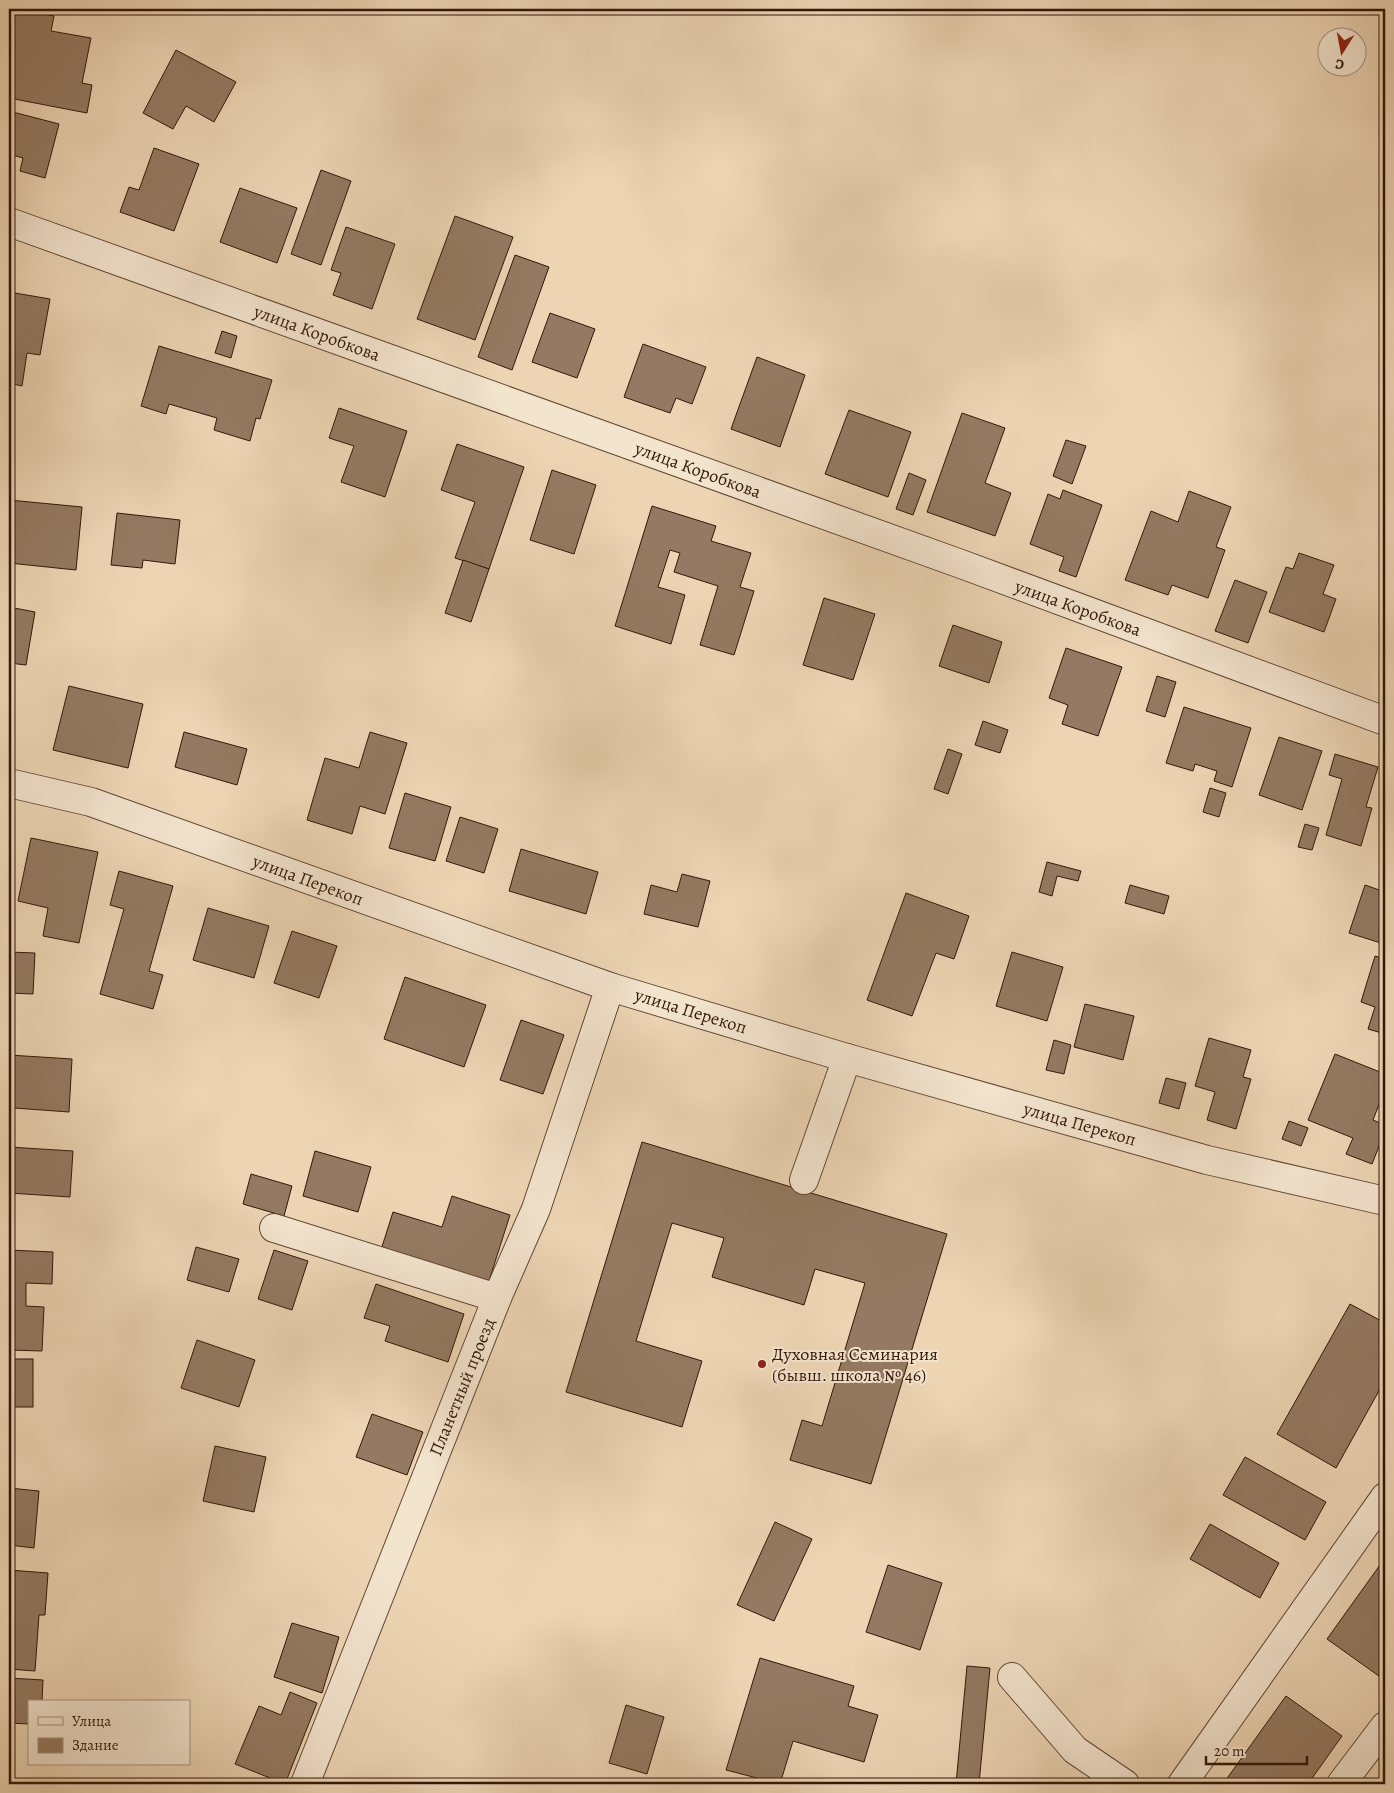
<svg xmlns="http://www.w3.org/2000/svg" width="1394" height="1793" viewBox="0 0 1394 1793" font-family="Alegreya,serif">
  <rect width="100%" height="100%" fill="#edd5b4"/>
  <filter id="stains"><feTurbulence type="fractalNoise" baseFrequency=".004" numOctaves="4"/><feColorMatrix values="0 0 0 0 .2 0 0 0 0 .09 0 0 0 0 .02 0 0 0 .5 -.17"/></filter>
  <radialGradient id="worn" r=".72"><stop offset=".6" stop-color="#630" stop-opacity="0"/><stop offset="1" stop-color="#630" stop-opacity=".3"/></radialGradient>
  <g fill="#947a62" stroke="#331709">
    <path d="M14,9L54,16L51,31L91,38L82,83L92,85L87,113L9,98V79L15,46L9,45V37Z"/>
    <path d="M176,50L236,82L214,122L186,106L173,129L143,113Z"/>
    <path d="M9,111L59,124L45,178L20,171L23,158L9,154Z"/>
    <path d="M154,148L199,164L174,231L120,212L129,187L139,190Z"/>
    <path d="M321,170L351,181L321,265L291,254Z"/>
    <path d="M240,188L297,208L277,263L220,242Z"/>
    <path d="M455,216L513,237L475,340L417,319Z"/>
    <path d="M346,227L395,244L372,309L333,295L341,273L331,270Z"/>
    <path d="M515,255L549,267L512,370L478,357Z"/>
    <path d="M9,292L50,299L40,355L27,353L22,386L9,383Z"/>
    <path d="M550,313L595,329L577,378L532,362Z"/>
    <path d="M222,331L237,336L231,358L215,353Z"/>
    <path d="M643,344L706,367L692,404L676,398L670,413L624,397Z"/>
    <path d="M159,346L272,380L260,419L256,418L250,441L214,430L217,418L169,404L166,414L141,406Z"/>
    <path d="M757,357L805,375L780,447L731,429Z"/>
    <path d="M339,408L407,431L385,497L341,482L354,446L329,438Z"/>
    <path d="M849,410L911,432L888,497L825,474Z"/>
    <path d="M962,413L1005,428L985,483L1011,493L995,536L927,512Z"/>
    <path d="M1066,440L1086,446L1072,484L1053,476Z"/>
    <path d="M457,444L524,467L489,569L455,558L475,502L441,490Z"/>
    <path d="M552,470L596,485L574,554L530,540Z"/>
    <path d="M909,473L926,480L913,515L896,509Z"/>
    <path d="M1063,490L1102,505L1076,577L1059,571L1064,557L1030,544L1048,494L1060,499Z"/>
    <path d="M1189,491L1231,507L1216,547L1225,550L1208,598L1172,585L1168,595L1125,580L1151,511L1178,522Z"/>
    <path d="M9,500L82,507L76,570L9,563Z"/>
    <path d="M652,506L716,526L711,541L751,553L740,587L754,591L734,655L700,645L718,586L674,572L680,553L670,550L658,587L685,595L671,644L615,626Z"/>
    <path d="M117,513L180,520L175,564L143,560L142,568L111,565Z"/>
    <path d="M1299,553L1334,565L1323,594L1336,599L1324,632L1269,612L1286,567L1293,569Z"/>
    <path d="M463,560L489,569L471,622L445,613Z"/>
    <path d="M1235,580L1267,592L1248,643L1215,631Z"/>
    <path d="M824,598L875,614L853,680L803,665Z"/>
    <path d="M9,607L35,612L26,665L9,663Z"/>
    <path d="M953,625L1002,642L989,683L939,666Z"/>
    <path d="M1066,648L1122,667L1098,736L1062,724L1068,705L1049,698Z"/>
    <path d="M1385,667V686L1379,684Z"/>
    <path d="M1157,676L1176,682L1165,717L1146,711Z"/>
    <path d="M69,686L143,704L128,768L53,750Z"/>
    <path d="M1184,707L1251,728L1232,787L1214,781L1217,771L1195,764L1193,771L1166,763Z"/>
    <path d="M983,721L1008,730L1000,753L975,745Z"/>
    <path d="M184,732L247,749L237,785L175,767Z"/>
    <path d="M370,732L407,743L385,814L360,806L352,834L307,820L325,758L359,768Z"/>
    <path d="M1279,737L1322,751L1302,810L1259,795Z"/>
    <path d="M948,749L962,754L948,794L934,789Z"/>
    <path d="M1335,754L1378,767L1366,807L1372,808L1361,846L1326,835L1342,779L1329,775Z"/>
    <path d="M1210,788L1226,793L1219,817L1203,812Z"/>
    <path d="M405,793L451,807L435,861L389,848Z"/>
    <path d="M460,817L498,829L484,873L446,861Z"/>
    <path d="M1305,824L1319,828L1312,850L1298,847Z"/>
    <path d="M31,838L98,852L79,943L43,936L48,908L18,901Z"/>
    <path d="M521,849L598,872L586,914L509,891Z"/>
    <path d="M1047,862L1081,871L1078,881L1057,876L1052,896L1039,892Z"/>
    <path d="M119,871L173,886L149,971L163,975L153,1009L100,994L124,909L110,905Z"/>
    <path d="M682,874L710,881L698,927L644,914L651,885L677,892Z"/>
    <path d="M1130,885L1169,896L1164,914L1125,903Z"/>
    <path d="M1365,885L1385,892L1384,944L1349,933Z"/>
    <path d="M906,893L969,916L954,959L936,953L912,1016L867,1000Z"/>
    <path d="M208,908L269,926L254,978L193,960Z"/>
    <path d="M292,931L337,946L319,998L274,983Z"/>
    <path d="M9,952L35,953L33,994L9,993Z"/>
    <path d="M1012,952L1063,967L1047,1021L996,1006Z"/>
    <path d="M1375,956L1385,959V1034L1368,1029L1375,1007L1361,1002Z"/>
    <path d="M405,977L486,1005L464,1067L384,1039Z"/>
    <path d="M1085,1004L1134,1016L1123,1060L1074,1047Z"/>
    <path d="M521,1020L564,1035L543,1094L500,1080Z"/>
    <path d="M1209,1038L1251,1050L1243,1077L1251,1079L1236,1129L1207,1120L1215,1092L1195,1086Z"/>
    <path d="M1054,1040L1071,1045L1064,1074L1046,1070Z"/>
    <path d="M1335,1054L1385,1074V1089L1373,1120L1385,1125V1131L1372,1164L1346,1154L1353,1138L1308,1120Z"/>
    <path d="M9,1055L72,1059L69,1112L14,1108L13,1122H9Z"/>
    <path d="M1166,1078L1186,1083L1179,1109L1159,1103Z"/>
    <path d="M1289,1121L1308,1128L1301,1146L1282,1139Z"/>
    <path d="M642,1142L947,1234L871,1484L790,1460L802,1420L822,1426L865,1283L815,1269L804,1305L712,1277L724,1238L672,1223L636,1341L702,1361L682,1427L566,1392Z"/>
    <path d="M9,1147L73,1151L70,1197L9,1193Z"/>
    <path d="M315,1151L371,1167L358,1212L303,1196Z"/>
    <path d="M251,1174L292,1186L284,1216L243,1204Z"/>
    <path d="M452,1196L510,1215L487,1287L380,1253L393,1212L442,1227Z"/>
    <path d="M196,1247L239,1259L229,1292L187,1280Z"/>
    <path d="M9,1250L53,1252L52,1284L26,1283V1306L44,1307L42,1351L9,1350Z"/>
    <path d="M274,1250L308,1261L292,1310L258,1299Z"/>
    <path d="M376,1284L464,1314L448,1362L385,1341L390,1326L364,1318Z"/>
    <path d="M1350,1304L1385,1323V1380L1336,1468L1277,1434Z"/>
    <path d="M197,1340L255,1360L239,1407L181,1388Z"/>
    <rect x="9" y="1359" width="24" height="48"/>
    <path d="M372,1414L423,1432L407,1475L356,1457Z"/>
    <path d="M215,1446L266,1457L254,1512L203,1501Z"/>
    <path d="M1245,1457L1326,1502L1305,1540L1223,1495Z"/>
    <path d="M9,1488L39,1491L34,1548L9,1545Z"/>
    <path d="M775,1522L812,1539L774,1621L737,1605Z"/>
    <path d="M1210,1524L1279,1563L1260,1598L1190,1559Z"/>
    <path d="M1385,1558V1676L1383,1679L1327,1639Z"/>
    <path d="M888,1565L942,1583L920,1650L866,1632Z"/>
    <path d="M9,1570L48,1573L45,1615H39L35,1671L9,1669Z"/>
    <path d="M292,1623L339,1637L322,1693L274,1677Z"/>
    <path d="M760,1658L854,1686L848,1706L878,1715L864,1762L793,1741L780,1784L726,1770Z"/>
    <path d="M967,1666L990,1668L979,1784H956Z"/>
    <path d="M9,1678L43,1680L42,1702H29V1724L9,1723Z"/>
    <path d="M290,1692L317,1703L285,1784L235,1764L259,1706L281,1715Z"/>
    <path d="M1286,1696L1342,1736L1308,1784H1223Z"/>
    <path d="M626,1705L664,1717L647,1774L609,1763Z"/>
  </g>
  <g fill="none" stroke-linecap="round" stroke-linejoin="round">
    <g stroke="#624634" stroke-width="30">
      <g id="minor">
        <path d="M9,222L961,564L1385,721"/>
        <path d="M9,783L91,802L610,987L847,1058L1207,1160L1385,1201"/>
        <path d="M804,1180L847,1058"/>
        <path d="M274,1228L497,1298"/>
        <path d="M1012,1677L1075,1750L1125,1784"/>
        <path d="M305,1784L497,1298L536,1209L610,987"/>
        <path d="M1182,1784L1385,1497"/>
        <path d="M1341,1784L1385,1726"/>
      </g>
    </g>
    <use href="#minor" stroke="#f3e4ce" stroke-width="28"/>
  </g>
  <circle fill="#8f2418" stroke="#f3e4ce" stroke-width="2" cx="762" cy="1364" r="5"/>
  <g text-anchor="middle" stroke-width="4" stroke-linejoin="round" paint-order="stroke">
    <g font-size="18" fill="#331709" stroke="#f3e4ce">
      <text transform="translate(317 333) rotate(20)" y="6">улица Коробкова</text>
      <text transform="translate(698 470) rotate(20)" y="6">улица Коробкова</text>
      <text transform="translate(1078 608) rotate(20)" y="6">улица Коробкова</text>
      <text transform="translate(308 880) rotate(20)" y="6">улица Перекоп</text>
      <text transform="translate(691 1011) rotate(17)" y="6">улица Перекоп</text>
      <text transform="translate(1080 1124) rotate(16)" y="6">улица Перекоп</text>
      <text transform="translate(462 1387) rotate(-68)" y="6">Планетный проезд</text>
    </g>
    <g font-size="18" fill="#331709" stroke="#f3e4ce" text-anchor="start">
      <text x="772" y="1360">Духовная Семинария<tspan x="772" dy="21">(бывш. школа № 46)</tspan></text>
    </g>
  </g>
  <rect width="1394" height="1793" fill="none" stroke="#edd5b4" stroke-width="30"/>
  <rect x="10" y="10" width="1374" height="1773" fill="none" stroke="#331709" stroke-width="2.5"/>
  <rect x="15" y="15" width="1364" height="1763" fill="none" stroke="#331709"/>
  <rect x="28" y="1700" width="162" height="65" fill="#f3e4ce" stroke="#a6927f"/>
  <rect x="38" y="1717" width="25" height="8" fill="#f3e4ce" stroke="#a6927f"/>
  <text x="72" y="1726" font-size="15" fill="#331709">Улица</text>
  <rect x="38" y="1738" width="25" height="15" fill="#947a62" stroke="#a6927f"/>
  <text x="72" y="1750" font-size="15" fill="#331709">Здание</text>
  <g transform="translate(1342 52) rotate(191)"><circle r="24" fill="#f3e4ce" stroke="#a6927f"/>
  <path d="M0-4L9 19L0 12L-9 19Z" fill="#8f2418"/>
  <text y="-8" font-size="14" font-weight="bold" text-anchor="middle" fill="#331709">С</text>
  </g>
  <path d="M1206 1756v8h101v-8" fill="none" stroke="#331709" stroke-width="2.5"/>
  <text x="1214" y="1756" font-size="15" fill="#331709" stroke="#f3e4ce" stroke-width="4" paint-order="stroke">20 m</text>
  <rect width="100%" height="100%" filter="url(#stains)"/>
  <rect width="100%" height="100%" fill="url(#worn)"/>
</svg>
